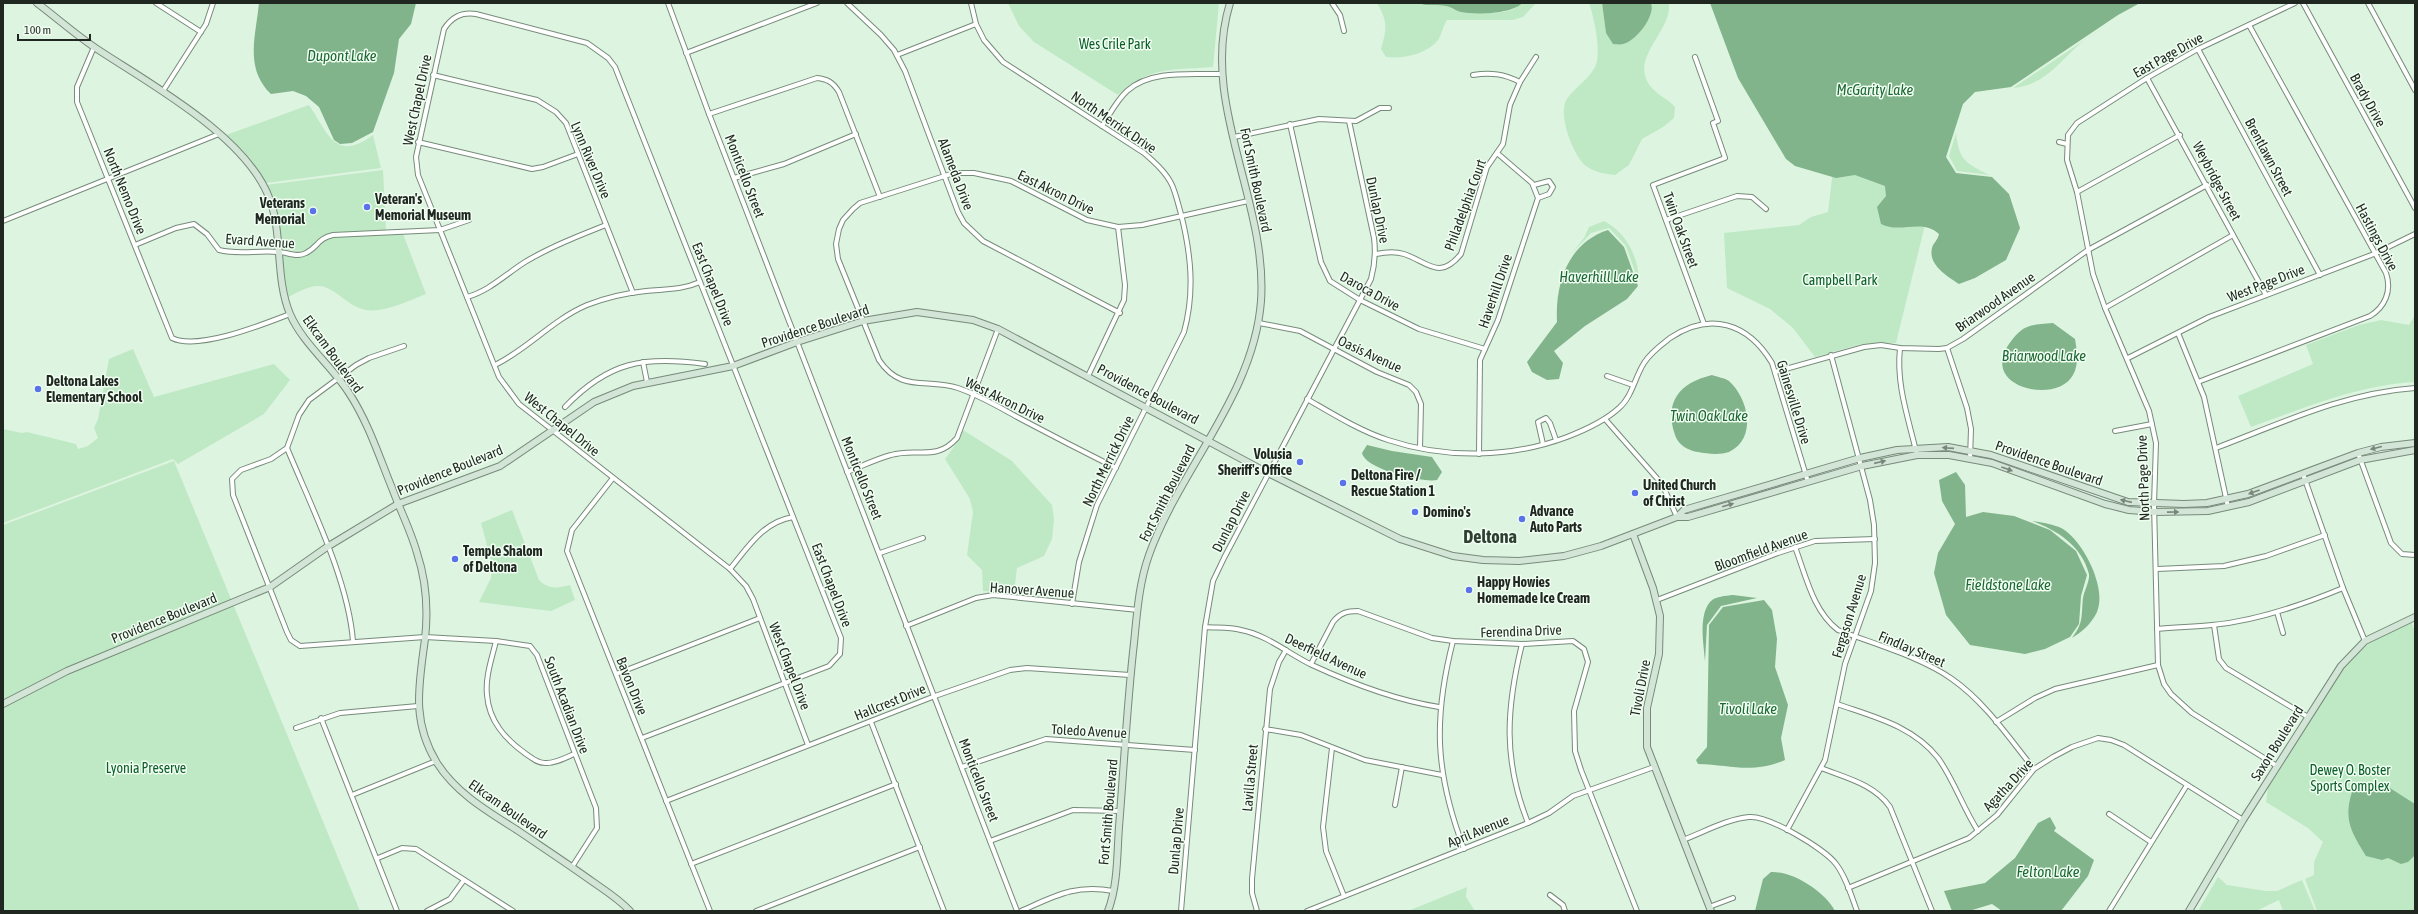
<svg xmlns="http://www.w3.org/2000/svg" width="2418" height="914" viewBox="0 0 2418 914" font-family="'Asap Condensed',sans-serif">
  <rect width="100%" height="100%" fill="#ddf4e0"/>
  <g fill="#bfe9c5">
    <path d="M1008,3H1219L1213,67C1175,70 1148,66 1118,95L1034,42L1019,26Z"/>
    <path d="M1377,3H1419L1428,6H1447L1485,13L1503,12L1512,10L1522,3H1536L1523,17L1513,20H1447C1443,26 1442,34 1438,40C1426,55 1402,59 1386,57L1381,49C1387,28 1388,22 1377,3Z"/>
    <path d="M1589,3H1602L1606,33L1652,7L1651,3H1669C1672,33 1627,58 1652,88C1659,96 1668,99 1675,107L1674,118L1663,127L1642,139L1629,165L1615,175C1605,174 1594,172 1586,166C1573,156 1557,113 1567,99C1576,86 1594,76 1597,61C1600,46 1594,17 1589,3Z"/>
    <path d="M2101,29C2094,35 2086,38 2080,44C2058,63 2045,85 2013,88Z"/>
    <path d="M309,105C328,133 335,163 373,135L381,168L266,183L257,168L226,135Z"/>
    <path d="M1956,133C1959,161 1966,163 1989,175L1957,171L1949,156Z"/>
    <path d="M1835,153L1934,188L1896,343L1861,344L1815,357L1793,328L1770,309L1727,288L1724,233L1799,225L1811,217L1828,212Z"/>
    <path d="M383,170L386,230L328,233L307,251L284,250L266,185Z"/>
    <path d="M1604,221C1627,233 1639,258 1639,283L1626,246L1609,228L1591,233L1572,253L1584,238L1589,227Z"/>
    <path d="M403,234L426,294C411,300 383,313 366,310C346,306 334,285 317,286C308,286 297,293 288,297L282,255C315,264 309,243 334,237Z"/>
    <path d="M2415,315V382C2357,385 2305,408 2251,427L2238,396L2313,364L2306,345L2359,325L2381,320L2409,325Z"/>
    <path d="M133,349L154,397L274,364L290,380L264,414L178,464L173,459L3,523V429L22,433L27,432L76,444L78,449L88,446L98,438L94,428L98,419L109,359Z"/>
    <path d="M963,430L1012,461L1052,505L1054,520L1052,539L1044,556L1017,568L1014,593L983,591L982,570L967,555L973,512L970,499L945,459L959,440Z"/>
    <path d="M174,461L360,911H3V525Z"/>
    <path d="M512,510L539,580C549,590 557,588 570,585L575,600L551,611L479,602L491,578L492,564L481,523Z"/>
    <path d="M2411,621L2415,631V911H2317L2305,879L2314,875V862L2323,842L2308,828L2266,802L2268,787L2349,660L2377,637Z"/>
    <path d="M2218,877L2227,885L2266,891H2277L2302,880L2315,911H2283L2279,900L2256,911H2198Z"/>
    <path d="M1467,887L1466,897L1475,911H1408Z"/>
  </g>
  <g fill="#81b48a">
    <path d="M259,3H416L411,24L399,39L394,73L373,132L352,143L340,144L334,140L319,107L306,96L293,91L271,94C244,68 256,35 259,3Z"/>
    <path d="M1419,3H1522C1513,14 1474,15 1461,12C1456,11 1452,7 1446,6C1437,4 1428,7 1419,3Z"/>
    <path d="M1602,3H1651C1656,16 1635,42 1623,44C1620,45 1616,44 1613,44L1606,33Z"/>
    <path d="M1710,3H2140L2118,15L2011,87L1975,92L1963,104L1946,157L1956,173L1992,177L2009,194L2020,228L2006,260L1975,278L1959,284C1947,276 1928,265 1932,248C1933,243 1938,240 1939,234C1922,218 1900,234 1881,224L1877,207L1886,196L1885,186L1855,175L1836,178L1795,166L1786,159L1738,78Z"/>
    <path d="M1608,230L1624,247L1638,286L1627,299L1585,326L1554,351L1563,363L1559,379L1547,380L1532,372L1527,362L1557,322C1555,283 1568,243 1608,230Z"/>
    <path d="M2053,323L2075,339C2077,351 2079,364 2073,375C2057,405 1979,388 2009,344C2023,324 2030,325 2053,323Z"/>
    <path d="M1712,375C1717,377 1725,378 1729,381C1748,398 1758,438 1729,452C1721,455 1707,454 1698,452C1689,451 1678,445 1675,435C1664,402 1679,383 1712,375Z"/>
    <path d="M1367,445L1392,451L1432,457L1442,472L1437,480C1422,483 1365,469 1362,453Z"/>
    <path d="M1956,472L1965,485L1966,517L1983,512L2014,516L2050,530L2076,551L2087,575L2081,596L2079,624L2070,637L2045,649L2025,654L1970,645L1946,615L1934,573L1938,553L1955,524L1942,501L1939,480Z"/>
    <path d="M2032,521C2041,522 2051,524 2059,527C2082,537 2108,589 2097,612C2092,623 2082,632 2072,638C2084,622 2081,617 2083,598C2084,591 2090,581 2089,574C2082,546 2057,530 2032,521Z"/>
    <path d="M1733,595L1757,598L1721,606L1707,625L1705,661C1704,645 1698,616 1710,602C1715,596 1726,596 1733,595Z"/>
    <path d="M1764,600L1772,610L1777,639L1775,667L1788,705L1781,738L1785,760C1753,774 1731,765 1698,764L1696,760L1707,747L1709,625L1723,607Z"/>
    <path d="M2382,783L2415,804V855L2408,862L2401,864L2388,858L2382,860L2366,856C2352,833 2343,820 2352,792Z"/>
    <path d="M2050,817L2056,828L2054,831L2094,860L2088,876L2061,911H2002L1992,904L1969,911H1952L1944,891L1985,883L2015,858L2038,823Z"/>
    <path d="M1771,872C1793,871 1825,892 1835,911H1755L1763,879Z"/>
  </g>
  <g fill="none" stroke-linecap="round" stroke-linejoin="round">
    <g stroke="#778b7a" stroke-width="6">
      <g id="street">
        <path d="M156,3L201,32"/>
        <path d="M668,3L709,114L1017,911"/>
        <path d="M847,3L881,35L894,50L905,71L958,212L964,223L983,241L1120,313"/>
        <path d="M971,3L976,24L984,40L1003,62L1144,153C1154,162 1166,172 1172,185C1176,194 1178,204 1181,214C1191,254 1195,292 1184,332L1097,505L1079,562L1072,604"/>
        <path d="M1332,3L1340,15L1344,31"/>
        <path d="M2303,3L2415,208"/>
        <path d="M2368,3L2415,90"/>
        <path d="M94,47L77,87V102L172,338C198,351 264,324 290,314"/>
        <path d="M2198,49L2320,275"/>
        <path d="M686,53L817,3"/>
        <path d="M897,55L976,24"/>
        <path d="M1695,57L1718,121L1713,123L1725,158L1653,185L1704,324"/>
        <path d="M433,75L537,100L556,112L566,123L633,293"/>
        <path d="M1473,75C1491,72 1504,74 1520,82"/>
        <path d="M2147,78L2266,295"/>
        <path d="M163,91L206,24L213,3"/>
        <path d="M709,114L817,78C827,79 833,82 839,92L880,197"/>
        <path d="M1290,124L1321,262L1330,281L1360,300L1419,329L1485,349"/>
        <path d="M1102,126C1110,114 1117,100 1127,91C1151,69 1193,75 1223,74"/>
        <path d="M1234,137L1319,119L1356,121L1380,108H1389"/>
        <path d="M418,142L532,169L543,167L578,154"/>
        <path d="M2059,142L2067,144"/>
        <path d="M734,178L784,164L856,134"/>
        <path d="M1534,185L1549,181L1553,187L1549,194L1538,198"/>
        <path d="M2077,192L2180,135"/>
        <path d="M1666,220L1737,196L1752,197L1766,209"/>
        <path d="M3,221L219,134"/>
        <path d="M135,245L176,228L194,224L207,234L219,250C239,255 258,250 278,252C287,252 297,258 306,253C318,247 318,238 333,235L440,230L469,220"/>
        <path d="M1376,254C1385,252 1395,251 1404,254C1428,262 1439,281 1461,254L1487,167L1503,144L1510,105L1520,82L1536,57"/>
        <path d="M467,297C489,291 506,274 525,262C550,247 578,236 606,225"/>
        <path d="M2105,308L2233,235"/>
        <path d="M1259,323L1300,331L1377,372L1409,385L1416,392L1421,404L1420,448"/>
        <path d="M2178,333L2204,397L2228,507"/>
        <path d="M404,346L369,358L356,365L309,400L299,415L287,448L271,459L241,470L232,479L233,495L287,632L291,640L300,646L425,637L496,641L530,646L537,655L596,808L597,828L572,867"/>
        <path d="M1900,348C1896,384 1908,417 1916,451"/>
        <path d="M1947,348L1967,408L1971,429L1970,459"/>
        <path d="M2128,358L2209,317L2374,254L2415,234"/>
        <path d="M643,362L647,382"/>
        <path d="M495,365C528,349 552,320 587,305C605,298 626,293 646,291C666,289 682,290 700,282"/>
        <path d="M1775,372L1864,347L1881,345L1900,348L1939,349L1947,348L1963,339L2088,250L2207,185"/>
        <path d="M1088,376L1124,300L1125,285L1118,227"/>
        <path d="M1607,376L1633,385"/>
        <path d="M2198,382L2370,316C2385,307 2392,291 2386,273L2249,25"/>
        <path d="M1307,399C1333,414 1360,431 1388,440C1445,459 1511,458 1567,437C1585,430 1605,421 1619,408C1632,397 1635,377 1644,363C1650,353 1661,345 1670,338C1710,311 1748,323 1772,363L1808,482"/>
        <path d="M565,407C609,361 644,356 705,364"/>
        <path d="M1605,419L1662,484L1677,517"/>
        <path d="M2115,431L2152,424"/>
        <path d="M1543,444L1538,422L1546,418L1550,423L1556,440"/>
        <path d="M287,448C311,506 348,579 353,641"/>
        <path d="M2216,448C2282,423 2344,393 2415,388"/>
        <path d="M2358,453L2391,543L2402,554L2415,555"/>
        <path d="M1479,454L1480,360L1498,320L1538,198L1532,183L1497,153"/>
        <path d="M1116,468C1084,452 1051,435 1019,418C999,407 979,395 958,388C926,378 901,393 879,360L838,259L836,244L839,229L843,220L853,209L860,203L954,173H974L1011,181L1087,220L1118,227L1142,225L1248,201"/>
        <path d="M847,472C862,466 876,459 891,455C917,447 936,462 957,438L998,329"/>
        <path d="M2303,474L2343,588L2365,641"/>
        <path d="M613,478L572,530L567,551L710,911"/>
        <path d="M1795,547C1806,576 1813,611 1838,630C1874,644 1921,657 1952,679C1985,702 2009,738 2034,769"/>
        <path d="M880,553L923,538"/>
        <path d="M730,569C748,547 763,522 793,517"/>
        <path d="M2157,569L2224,566L2266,556L2325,535"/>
        <path d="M1657,600L1778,553L1815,541L1875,539"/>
        <path d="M2277,612L2283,633"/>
        <path d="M2214,625L2219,659L2226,668L2308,717"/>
        <path d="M906,626L976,598L993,595L1138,610"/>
        <path d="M1205,627C1217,628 1229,627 1241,630C1267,635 1289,654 1312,665C1353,684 1395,700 1439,707"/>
        <path d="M2157,629C2175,627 2194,627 2212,625C2257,621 2302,605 2343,588"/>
        <path d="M496,641C492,658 485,677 487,695C489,721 505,739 526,754C532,758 537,763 545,763C554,764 565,758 574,754"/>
        <path d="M1453,641C1433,719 1435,773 1464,849"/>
        <path d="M1522,644C1506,709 1503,760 1528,823"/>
        <path d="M1311,664L1333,622C1340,613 1347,611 1358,611L1432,638L1453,641L1522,644L1573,641L1584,649L1588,662L1574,711L1575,751L1581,770L1637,911"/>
        <path d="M616,674L760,618"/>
        <path d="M1837,704C1874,717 1913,726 1938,758C1954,780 1963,808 1978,831"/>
        <path d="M321,718L397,911"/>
        <path d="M871,722L944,911"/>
        <path d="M1996,722L2035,698L2055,689L2158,665"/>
        <path d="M296,728L340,713L418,706"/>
        <path d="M1265,729L1301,735L1365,760L1442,775"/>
        <path d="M642,738L829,666L840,654L841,638L615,67L608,58L587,43L476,14C461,12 452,17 444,29L416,157L418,175L499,377L519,404L730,569L746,586L753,599L808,745"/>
        <path d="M1332,748L1323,827L1326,851L1344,896"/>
        <path d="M2277,766L2192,713L2171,694L2164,684L2158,665L2154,504L2156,443L2149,411L2105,308L2093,274L2077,192L2067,160L2068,135L2077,123L2147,78L2198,49L2295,3"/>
        <path d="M962,767L1046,739L1195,750"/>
        <path d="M1821,768C1846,778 1874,784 1890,807L1932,911"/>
        <path d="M352,795L436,761"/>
        <path d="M666,801L935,696L1010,670L1027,668L1130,675"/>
        <path d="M1395,805L1402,767"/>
        <path d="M2109,814L2151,842"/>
        <path d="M1787,830L1825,760L1845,664L1871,591L1875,563L1874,525L1870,500L1831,355"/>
        <path d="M1683,840C1704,832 1727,819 1749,817C1768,815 1825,849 1836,864C1846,877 1851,895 1857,911"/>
        <path d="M990,841L1073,810L1121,811"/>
        <path d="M378,858L402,848L416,849L513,911"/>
        <path d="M691,864L896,784"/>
        <path d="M1848,888L1969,838L1997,815L2034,769L2053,757L2072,747L2098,738L2111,740L2124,745L2243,820"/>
        <path d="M1550,895L1563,905L1565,911"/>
        <path d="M1709,907L1733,898"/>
        <path d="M427,911L450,899L464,880"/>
        <path d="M756,911L920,847"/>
        <path d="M1021,911C1055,896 1075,884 1113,891"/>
        <path d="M1181,911L1205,627L1213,581L1224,558L1371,279C1375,264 1376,253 1374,238L1349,121"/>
        <path d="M1257,911L1252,893V879L1270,689L1279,662L1286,650"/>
        <path d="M1307,911L1528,823L1549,813L1573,796L1654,767"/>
        <path d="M2109,911L2187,785"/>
      </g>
    </g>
    <g stroke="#778b7a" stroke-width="8">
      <g id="secondary">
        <path d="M37,3C57,18 76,35 97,49C150,84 248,137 270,200C283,236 275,278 290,314C303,344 332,366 349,393C368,422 379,456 392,488C400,510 411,531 417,553C426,580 428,612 425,639C419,685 411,721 437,763C456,793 487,811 517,830C542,847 568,864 593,882C606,891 619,899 630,911"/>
        <path d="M1677,517H1688L1862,466L1917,455H1949L1992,463L2105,504L2129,510L2155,512L2208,511L2249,502L2360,460L2415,450"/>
        <path d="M1633,534L1653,588L1660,616L1659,654L1647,708V747L1711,911"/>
        <path d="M3,704L67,671L270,587L327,547L398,504L500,466L594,402L633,386L733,366L797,342L863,321L917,312L973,320L998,329L1268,473L1400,539L1453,556L1483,560L1519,561L1564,556L1601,546L1677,517L1684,510L1860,458L1897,450L1948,447L1991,455L2128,502L2184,504L2207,503L2248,494L2358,453L2381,447L2415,443"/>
        <path d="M1108,911C1118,885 1117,854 1119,827C1124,766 1127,704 1134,643C1137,613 1139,583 1149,555C1180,468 1254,395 1261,301C1268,201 1199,103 1230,3"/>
        <path d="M2189,911L2243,820L2341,666L2365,641L2415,617"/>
      </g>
    </g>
    <use href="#street" stroke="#fff" stroke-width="4"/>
    <use href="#secondary" stroke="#d3e5d6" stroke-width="6"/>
  </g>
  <defs><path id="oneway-solid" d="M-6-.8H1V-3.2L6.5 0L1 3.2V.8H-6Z"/></defs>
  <g fill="#79867b">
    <use href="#oneway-solid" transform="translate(1948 448) rotate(-176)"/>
    <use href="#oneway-solid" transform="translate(2376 448) rotate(166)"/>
    <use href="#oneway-solid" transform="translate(1880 462) rotate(-13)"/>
    <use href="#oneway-solid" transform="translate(2007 469) rotate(20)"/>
    <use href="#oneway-solid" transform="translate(2254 492) rotate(160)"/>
    <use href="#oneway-solid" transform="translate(2126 501) rotate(-167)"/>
    <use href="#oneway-solid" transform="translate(1728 505) rotate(-16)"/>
    <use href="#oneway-solid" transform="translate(2173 512) rotate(-1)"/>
  </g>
  <g fill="#5a72e9" stroke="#f1fef2" stroke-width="1.5">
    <circle cx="367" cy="207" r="4"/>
    <circle cx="313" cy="211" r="4"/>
    <circle cx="38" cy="389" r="4"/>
    <circle cx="1300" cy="462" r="4"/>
    <circle cx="1343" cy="483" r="4"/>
    <circle cx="1635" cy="493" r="4"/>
    <circle cx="1415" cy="512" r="4"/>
    <circle cx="1522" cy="519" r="4"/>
    <circle cx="455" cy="559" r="4"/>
    <circle cx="1469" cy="590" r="4"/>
  </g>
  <g text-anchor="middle" stroke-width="3" stroke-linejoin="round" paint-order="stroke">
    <g font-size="14" fill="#0b5d29" stroke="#f1fef2">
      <text x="1115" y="49">Wes Crile Park</text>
      <text x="1840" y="285">Campbell Park</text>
      <text x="146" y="773">Lyonia Preserve</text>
      <text x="2350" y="775">Dewey O. Boster<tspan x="2350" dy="16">Sports Complex</tspan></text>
    </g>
    <g font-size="14" fill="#1f2720" stroke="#f1fef2">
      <text transform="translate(2168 55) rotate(-29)" y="5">East Page Drive</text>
      <text transform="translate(417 100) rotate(-78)" y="5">West Chapel Drive</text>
      <text transform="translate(2368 100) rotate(61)" y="5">Brady Drive</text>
      <text transform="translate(1114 122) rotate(34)" y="5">North Merrick Drive</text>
      <text transform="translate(2269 157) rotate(62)" y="5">Brentlawn Street</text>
      <text transform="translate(591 160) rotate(67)" y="5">Lynn River Drive</text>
      <text transform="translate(956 174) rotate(69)" y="5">Alameda Drive</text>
      <text transform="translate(745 176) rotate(69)" y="5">Monticello Street</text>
      <text transform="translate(1256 180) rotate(78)" y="5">Fort Smith Boulevard</text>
      <text transform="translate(2217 181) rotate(62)" y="5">Weybridge Street</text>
      <text transform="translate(125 191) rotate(68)" y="5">North Nemo Drive</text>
      <text transform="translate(1056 192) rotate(26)" y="5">East Akron Drive</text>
      <text transform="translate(1465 205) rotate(-70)" y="5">Philadelphia Court</text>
      <text transform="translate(1378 210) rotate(78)" y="5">Dunlap Drive</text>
      <text transform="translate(1681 230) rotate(70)" y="5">Twin Oak Street</text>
      <text transform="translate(2377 237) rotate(62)" y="5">Hastings Drive</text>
      <text transform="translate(260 241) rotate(4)" y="5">Evard Avenue</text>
      <text transform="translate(2266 283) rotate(-21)" y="5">West Page Drive</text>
      <text transform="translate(713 284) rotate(68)" y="5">East Chapel Drive</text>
      <text transform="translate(1370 291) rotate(29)" y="5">Daroca Drive</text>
      <text transform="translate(1495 291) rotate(-71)" y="5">Haverhill Drive</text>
      <text transform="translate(1995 302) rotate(-35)" y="5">Briarwood Avenue</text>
      <text transform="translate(815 326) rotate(-18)" y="5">Providence Boulevard</text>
      <text transform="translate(333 354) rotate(54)" y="5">Elkcam Boulevard</text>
      <text transform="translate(1370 354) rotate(25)" y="5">Oasis Avenue</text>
      <text transform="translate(1148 394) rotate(28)" y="5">Providence Boulevard</text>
      <text transform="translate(1005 400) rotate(26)" y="5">West Akron Drive</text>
      <text transform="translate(1794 402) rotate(73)" y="5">Gainesville Drive</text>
      <text transform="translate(562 424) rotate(39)" y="5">West Chapel Drive</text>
      <text transform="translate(1108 461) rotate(-64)" y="5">North Merrick Drive</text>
      <text transform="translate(2049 463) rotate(19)" y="5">Providence Boulevard</text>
      <text transform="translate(450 470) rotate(-22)" y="5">Providence Boulevard</text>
      <text transform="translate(862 478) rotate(68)" y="5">Monticello Street</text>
      <text transform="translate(2143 478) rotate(-92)" y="5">North Page Drive</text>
      <text transform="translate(1167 493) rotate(-63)" y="5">Fort Smith Boulevard</text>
      <text transform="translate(1231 521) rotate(-63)" y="5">Dunlap Drive</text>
      <text transform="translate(1761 550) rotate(-20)" y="5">Bloomfield Avenue</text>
      <text transform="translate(832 585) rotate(69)" y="5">East Chapel Drive</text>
      <text transform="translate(1032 590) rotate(4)" y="5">Hanover Avenue</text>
      <text transform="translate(1849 616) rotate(-73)" y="5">Fergason Avenue</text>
      <text transform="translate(164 618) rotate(-22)" y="5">Providence Boulevard</text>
      <text transform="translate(1521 631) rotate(-2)" y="5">Ferendina Drive</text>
      <text transform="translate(1912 649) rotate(23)" y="5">Findlay Street</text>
      <text transform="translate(1326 656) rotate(25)" y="5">Deerfield Avenue</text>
      <text transform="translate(790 666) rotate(69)" y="5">West Chapel Drive</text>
      <text transform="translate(632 686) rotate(68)" y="5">Bavon Drive</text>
      <text transform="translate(1640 688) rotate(-79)" y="5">Tivoli Drive</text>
      <text transform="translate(890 702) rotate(-22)" y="5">Hallcrest Drive</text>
      <text transform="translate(567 705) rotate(69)" y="5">South Acadian Drive</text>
      <text transform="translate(1089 731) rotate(3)" y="5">Toledo Avenue</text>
      <text transform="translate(2277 743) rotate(-58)" y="5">Saxon Boulevard</text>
      <text transform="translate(1250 778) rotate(-85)" y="5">Lavilla Street</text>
      <text transform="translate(979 780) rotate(69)" y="5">Monticello Street</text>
      <text transform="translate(2008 785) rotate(-47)" y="5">Agatha Drive</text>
      <text transform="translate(508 809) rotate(35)" y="5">Elkcam Boulevard</text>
      <text transform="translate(1108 812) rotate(-85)" y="5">Fort Smith Boulevard</text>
      <text transform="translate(1478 831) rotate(-22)" y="5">April Avenue</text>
      <text transform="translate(1176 841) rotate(-85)" y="5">Dunlap Drive</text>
    </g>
    <g font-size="14" font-weight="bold" fill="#1f2720" stroke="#f1fef2" text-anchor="start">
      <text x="375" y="204">Veteran's<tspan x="375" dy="16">Memorial Museum</tspan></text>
      <text x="305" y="208" text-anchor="end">Veterans<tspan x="305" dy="16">Memorial</tspan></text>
      <text x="46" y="386">Deltona Lakes<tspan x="46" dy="16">Elementary School</tspan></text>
      <text x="1292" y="459" text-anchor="end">Volusia<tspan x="1292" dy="16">Sheriff's Office</tspan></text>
      <text x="1351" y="480">Deltona Fire /<tspan x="1351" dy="16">Rescue Station 1</tspan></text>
      <text x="1643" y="490">United Church<tspan x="1643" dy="16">of Christ</tspan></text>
      <text x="1530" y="516">Advance<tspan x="1530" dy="16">Auto Parts</tspan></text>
      <text x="1423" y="517">Domino's</text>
      <text x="463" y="556">Temple Shalom<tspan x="463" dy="16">of Deltona</tspan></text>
      <text x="1477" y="587">Happy Howies<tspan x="1477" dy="16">Homemade Ice Cream</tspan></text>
    </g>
    <g font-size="15" font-style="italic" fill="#1c6833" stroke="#f1fef2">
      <text x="342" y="61">Dupont Lake</text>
      <text x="1875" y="95">McGarity Lake</text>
      <text x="1599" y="282">Haverhill Lake</text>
      <text x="2044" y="361">Briarwood Lake</text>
      <text x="1709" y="421">Twin Oak Lake</text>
      <text x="2008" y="590">Fieldstone Lake</text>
      <text x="1748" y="714">Tivoli Lake</text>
      <text x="2048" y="877">Felton Lake</text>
    </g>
    <g font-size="18" font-weight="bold" fill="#2e4031" stroke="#f1fef2">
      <text x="1490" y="543">Deltona</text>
    </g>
  </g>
  <rect width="2418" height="914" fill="none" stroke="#1f2720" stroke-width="8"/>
  <path d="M18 34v6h72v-6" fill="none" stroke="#1f2720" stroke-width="2"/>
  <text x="24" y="34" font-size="12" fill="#1f2720" stroke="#f1fef2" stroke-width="3" paint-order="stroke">100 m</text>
</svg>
